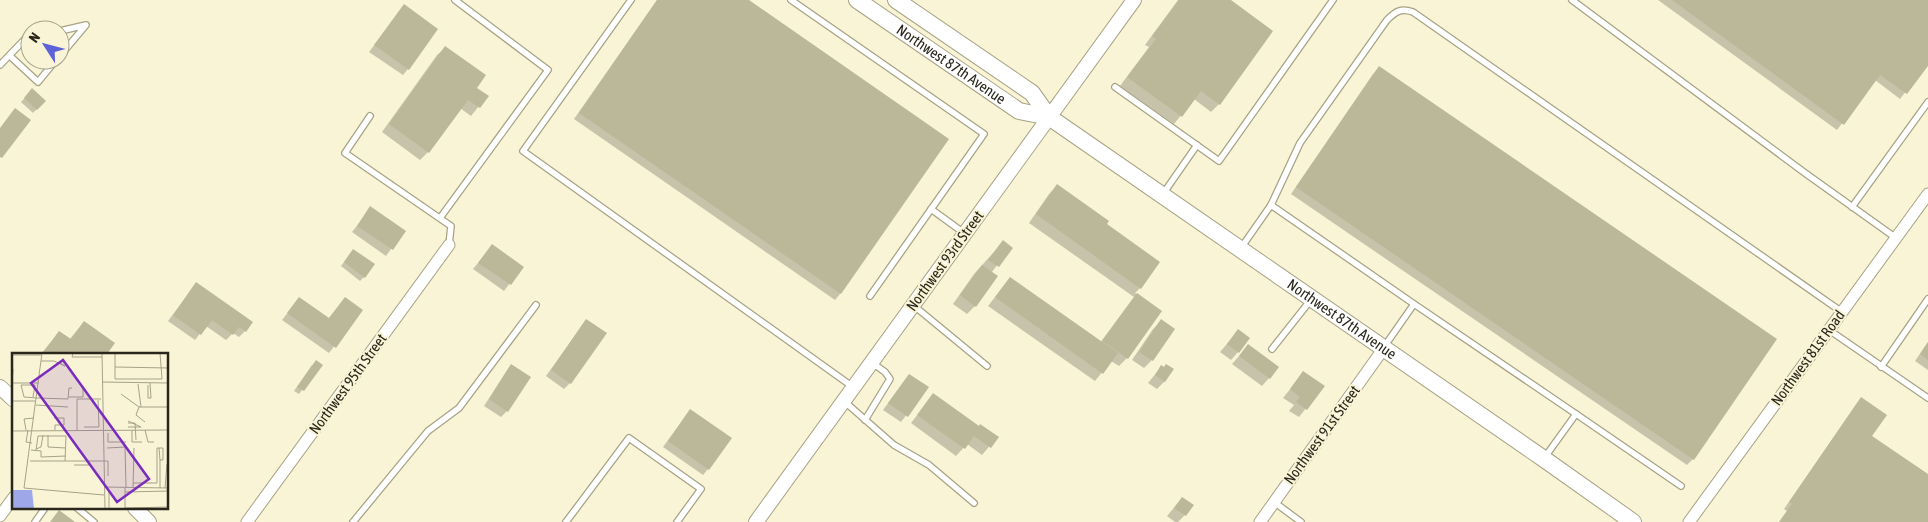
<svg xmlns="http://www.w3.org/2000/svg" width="1928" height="522" viewBox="0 0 1928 522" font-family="'Asap Condensed',sans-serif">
  <rect width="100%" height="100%" fill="#f9f4d5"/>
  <g fill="#0003">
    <path d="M657,0H747L840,294L835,300L574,119Z"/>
    <path d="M1178,0H1229L1272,31L1219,104L1211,112L1194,99L1174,124L1120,86L1149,47L1145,45Z"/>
    <path d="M1658,0H1928V63L1900,99L1875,80L1837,130Z"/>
    <path d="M404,6L408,69L403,75L369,52Z"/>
    <path d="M445,48L475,88L487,96L471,116L460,108L428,152L420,160L382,132L437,55Z"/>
    <path d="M1379,68L1775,340L1693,459L1687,465L1291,194L1373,74Z"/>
    <path d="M32,90L44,101L33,113L21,102Z"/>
    <path d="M1057,186L1105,224L1140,288L1135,293L1160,311L1127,358L1119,366L1111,361L1095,381L988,306L1010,278L1100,343L1134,297L1029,223L1049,194Z"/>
    <path d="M371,208L404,231L386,256L352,232Z"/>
    <path d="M1003,242L1011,248L991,273L975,306L967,314L953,304L974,274Z"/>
    <path d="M492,246L522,267L504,291L473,269Z"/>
    <path d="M350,254L364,277L360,281L341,266Z"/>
    <path d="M196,284L245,331L239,337L233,333L226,340L206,326L195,340L168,321Z"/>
    <path d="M299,298L328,319L345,299L361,311L329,353L282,320Z"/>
    <path d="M586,320L570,383L564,389L546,376Z"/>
    <path d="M1161,321L1173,329L1152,360L1144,368L1132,360L1153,329Z"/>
    <path d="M84,322L113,343L105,354H41L59,332L69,340Z"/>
    <path d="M1238,331V352L1231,360L1220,352Z"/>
    <path d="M1928,342V370L1915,361Z"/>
    <path d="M1248,346L1269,378L1262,386L1232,364Z"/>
    <path d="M312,365H321L299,394L294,391Z"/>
    <path d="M511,366L507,411L501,417L484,406L506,372Z"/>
    <path d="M1161,367L1165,381L1157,389L1148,383Z"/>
    <path d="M1303,373L1323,387L1299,417L1289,411L1294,405L1283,398Z"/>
    <path d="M909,375L927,388L901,422L883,410Z"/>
    <path d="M933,395L979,427L997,437L982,455L967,444L956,456L911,423Z"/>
    <path d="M1862,399L1871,436L1928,475V522H1779L1787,511L1784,509L1856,405Z"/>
    <path d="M690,410L708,469L703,475L663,447Z"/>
    <path d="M1182,498L1192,505L1185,515L1178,522H1175L1167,516Z"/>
  </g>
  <g fill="#bbb799">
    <path d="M657,0H749L949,139L841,294L579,113Z"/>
    <path d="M1179,0H1231L1273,31L1220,105L1201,91L1182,117L1127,77L1156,39L1152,36Z"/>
    <path d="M1672,0H1928V66L1907,94L1880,75L1844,125Z"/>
    <path d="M404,4L438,29L409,70L374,45Z"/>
    <path d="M445,46L486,75L477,88L489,96L480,108L468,100L429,153L389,124Z"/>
    <path d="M1379,66L1777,339L1694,460L1296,187Z"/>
    <path d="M32,88L46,101L37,110L24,98Z"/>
    <path d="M15,108L31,120L2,158L0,157V128Z"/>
    <path d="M1057,184L1109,221L1107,224L1160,262L1141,289L1036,214Z"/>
    <path d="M370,206L406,231L393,250L357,226Z"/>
    <path d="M1003,240L1013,248L999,267L988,260Z"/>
    <path d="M492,244L524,267L511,285L478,263Z"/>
    <path d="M353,249L375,264L365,278L344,262Z"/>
    <path d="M982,265L998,276L976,307L960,295Z"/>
    <path d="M1010,277L1118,353L1103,374L995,297Z"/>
    <path d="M196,282L253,322L246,332L239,327L233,335L212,320L201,335L173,315Z"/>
    <path d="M1137,293L1162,311L1128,359L1102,341Z"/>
    <path d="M299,297L329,318L345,297L363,310L336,348L287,313Z"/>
    <path d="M586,319L607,333L571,384L551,370Z"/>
    <path d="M1161,319L1175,329L1153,361L1139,352Z"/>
    <path d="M84,321L115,343L107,354H42L59,331L71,339Z"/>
    <path d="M1238,329L1250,338L1239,353L1227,344Z"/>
    <path d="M1928,342V360L1920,354Z"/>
    <path d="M1248,344L1279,367L1270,379L1239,356Z"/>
    <path d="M316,360L323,365L304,391L297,387Z"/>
    <path d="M511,364L531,377L508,412L489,399Z"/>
    <path d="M1166,364L1174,369L1165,382L1155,375L1161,365L1164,367Z"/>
    <path d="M1303,371L1325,386L1307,410L1296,402L1300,397L1290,389Z"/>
    <path d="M909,374L929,387L908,417L888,403Z"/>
    <path d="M933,393L979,426L980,424L999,437L991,448L974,436L965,449L917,415Z"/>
    <path d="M1861,397L1887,415L1872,436L1928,474V522H1779L1792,504L1789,502Z"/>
    <path d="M690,409L732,438L709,470L668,441Z"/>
    <path d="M1182,497L1194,505L1186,516L1174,508Z"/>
    <path d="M59,510L75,522H50Z"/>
  </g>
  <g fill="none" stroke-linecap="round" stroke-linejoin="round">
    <g stroke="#a7a386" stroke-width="8">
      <g id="service">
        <path d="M631,0L523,151L853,387"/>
        <path d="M791,0L984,134L870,296"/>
        <path d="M1572,0L1805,173L1896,238"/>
        <path d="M60,31L86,25L60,56"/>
        <path d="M10,56L38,82L56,60"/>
        <path d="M0,65L26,38L30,37"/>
        <path d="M1115,87L1219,161L1333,0"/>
        <path d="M370,116L345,153L451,226L449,245"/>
        <path d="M1163,194L1197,145"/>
        <path d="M1271,205L1300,143L1387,20C1396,11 1401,8 1413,12L1842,312"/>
        <path d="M1852,207L1928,102"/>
        <path d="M931,209L964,233"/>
        <path d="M440,218L548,70L455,0"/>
        <path d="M1241,248L1271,205L1414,304"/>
        <path d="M913,305L987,366"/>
        <path d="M1829,330L1928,398"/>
        <path d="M1384,347L1414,304L1576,414"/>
        <path d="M1272,349L1310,301"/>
        <path d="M1881,367L1928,299"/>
        <path d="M845,402L894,445L929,465L974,503"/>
        <path d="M865,420L890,379L885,372L871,362"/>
        <path d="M1545,457L1576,414L1681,486"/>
        <path d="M1274,502L1301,522"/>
        <path d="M77,508L94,522"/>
        <path d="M35,522L45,508"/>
        <path d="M353,522L428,431L459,408L536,305"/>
        <path d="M566,522L629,438L701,489L677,522"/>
      </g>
    </g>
    <g stroke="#a7a386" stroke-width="13">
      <g id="minor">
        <path d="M0,516L14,497"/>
        <path d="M247,522L449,245"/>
        <path d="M1260,522L1384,348"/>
        <path d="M1689,522L1928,194"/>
      </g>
    </g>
    <g stroke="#a7a386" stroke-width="16">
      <g id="tertiary">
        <path d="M0,387L14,400"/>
        <path d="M135,508L149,522"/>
        <path d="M756,522L1134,0"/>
      </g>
    </g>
    <g stroke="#a7a386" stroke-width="18">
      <g id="secondary">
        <path id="s1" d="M857,0L1019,111L1049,117"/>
        <path id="s2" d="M896,0L1032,93L1049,117L1544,459L1633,522"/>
      </g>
    </g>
    <use href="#service" stroke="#fff" stroke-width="5.5"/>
    <use href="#minor" stroke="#fff" stroke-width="11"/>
    <use href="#tertiary" stroke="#fff" stroke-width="14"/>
    <use href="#secondary" stroke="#fff" stroke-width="16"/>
  </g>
  <g text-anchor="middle" stroke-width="4" stroke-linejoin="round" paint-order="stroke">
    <g font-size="15" fill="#29271c" stroke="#f9f4d5">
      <text dy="5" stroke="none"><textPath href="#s1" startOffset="114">Northwest 87th Avenue</textPath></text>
      <text transform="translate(945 261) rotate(-54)" y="5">Northwest 93rd Street</text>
      <text dy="5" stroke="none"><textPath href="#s2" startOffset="550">Northwest 87th Avenue</textPath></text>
      <text transform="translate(1808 358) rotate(-54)" y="5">Northwest 81st Road</text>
      <text transform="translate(348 384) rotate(-54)" y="5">Northwest 95th Street</text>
      <text transform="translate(1322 435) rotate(-54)" y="5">Northwest 91st Street</text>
    </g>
  </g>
  <g transform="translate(12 353)">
    <rect width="156" height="156" fill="#f9f4d5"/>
    <path d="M0,137H20L22,156H0Z" fill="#9ea8e8"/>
    <path fill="none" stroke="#a6a28b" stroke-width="1" d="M30,0L12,135L92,142M61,0L60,4H90M90,0L93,156M103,0V26M0,2H29M29,8H42L53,13L48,10M103,14L157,15M1,16L0,30H27M103,26H150L148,0M90,29L157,30M126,31L129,54M136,32V45H139L138,30M109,41L127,54H157M21,44L23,32H9L12,44L25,45M57,44H71V35M25,45L56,46L57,35H60M0,48H23M24,52L56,54M127,54L124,62L133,69M42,65H52V72H43V77M116,70H123L124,87M72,74H87L86,47M116,74H129L116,68M14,77L12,66L22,65M16,77L14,89L20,90M65,77V46H89M120,77V89H130M133,77L136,89H142M0,78L157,77M96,80V89H114M36,82V94L54,95M95,95L113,94L114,134M24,96L29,94L31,82M19,97L29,98V104L54,103M24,97L26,83H54L53,108M148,107V135M18,108H96V123M62,112H77V108M121,130H145M145,130V95H151V107H148L147,95M92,134L157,135M113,135V156M121,135L122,95M153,135L155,111M97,138V156M113,139L157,138M113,155L157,154"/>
    <path fill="#7b2cbf" fill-opacity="0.15" stroke="#7b2cbf" stroke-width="2.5" d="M51,7L137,126L105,149L19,30Z"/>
    <rect width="156" height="156" fill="none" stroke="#29271c" stroke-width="2.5"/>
  </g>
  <g transform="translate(45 45) rotate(306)"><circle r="24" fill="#f9f4d5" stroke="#a6a28b"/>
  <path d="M0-4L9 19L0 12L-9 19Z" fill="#5d62d9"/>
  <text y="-8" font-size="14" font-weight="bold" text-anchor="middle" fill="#29271c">N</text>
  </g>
</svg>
